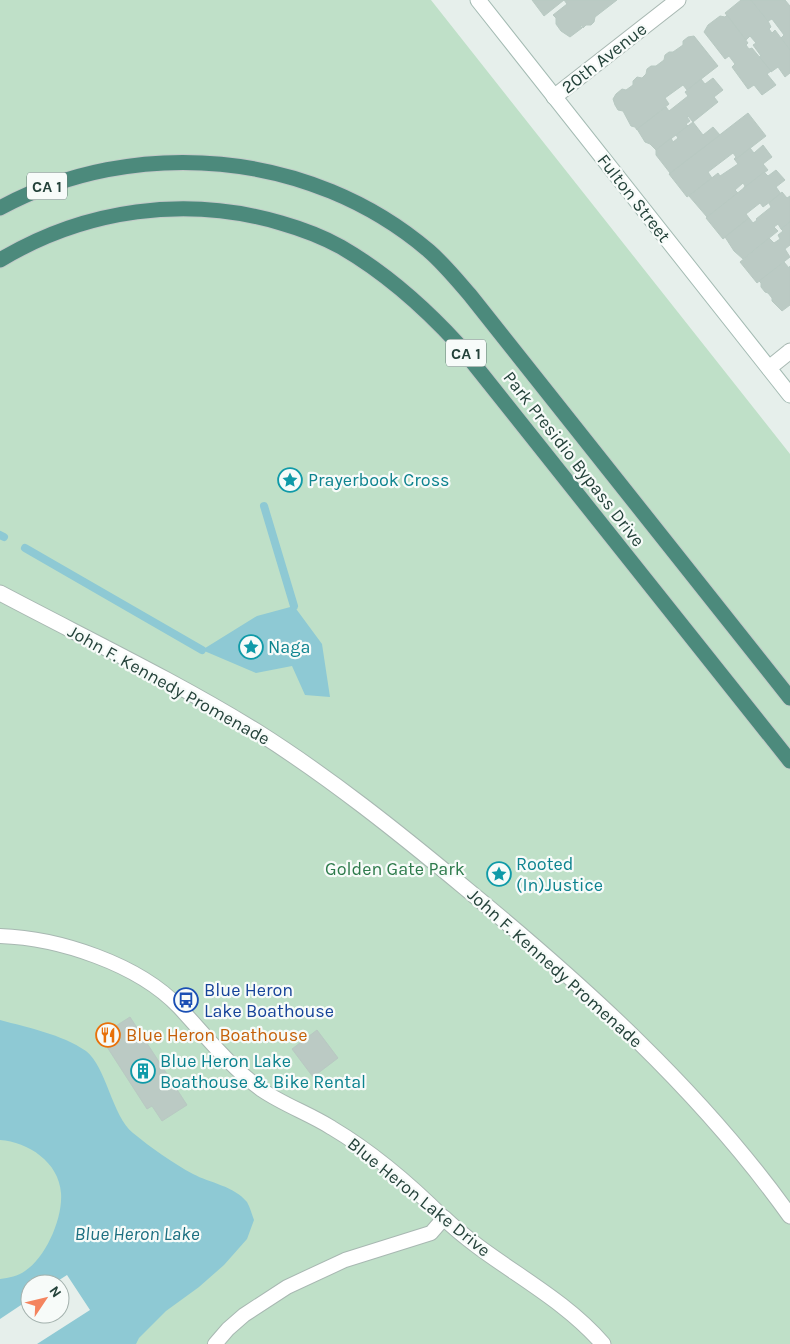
<svg xmlns="http://www.w3.org/2000/svg" width="790" height="1344" viewBox="0 0 790 1344" font-family="Karla,sans-serif">
  <rect width="100%" height="100%" fill="#e6efeb"/>
  <path fill="#bfe0c8" fill-rule="evenodd" d="M0,0H431L790,454V1344H0ZM30,1284H60V1314H30Z"/>
  <g fill="#8ec9d4" fill-rule="evenodd">
    <path d="M294,606L322,644L330,697L305,695L292,666L256,673L202,650L257,616Z"/>
    <path d="M0,1020C29,1028 61,1034 86,1051C106,1066 112,1116 133,1133C150,1147 174,1164 193,1174C210,1183 234,1186 247,1202C250,1207 252,1215 254,1220L247,1239L224,1265L199,1287L166,1311L139,1338L136,1344H0V1279C9,1278 18,1276 25,1271C46,1257 63,1218 61,1193C59,1162 28,1142 0,1140ZM30,1284H60V1314H30Z"/>
  </g>
  <path fill="#e6efeb" d="M67,1275L90,1310L37,1344H0V1319L30,1299V1314H60V1284H53Z"/>
  <g fill="none" stroke-linecap="round" stroke-linejoin="round">
    <g stroke="#8ec9d4" stroke-width="8">
      <path d="M264,506L294,606"/>
      <path d="M0,535L4,537"/>
      <path d="M25,548L202,650"/>
    </g>
  </g>
  <g fill="#bbcac4" stroke="#b8c9c2">
    <path d="M532,0H564L544,16Z"/>
    <path d="M564,0H617L595,17L594,22L591,25H586L583,28L581,25L580,26L582,28L570,37L561,31L556,24V18L553,15L567,4Z"/>
    <path d="M741,0H751L768,21L771,27L769,29L772,33L775,30L790,50V73L785,77L778,67L771,72L759,57L761,56L753,45L756,43L750,36L746,40L725,13Z"/>
    <path d="M751,0H785L790,6V50L781,38L784,35L772,19L768,21Z"/>
    <path d="M727,15L748,43L746,45L749,49L752,48L771,71L767,74L776,85L762,95L754,85L748,89L732,67L735,64L729,56L725,59L704,32L708,25L720,16L725,17Z"/>
    <path d="M694,36L718,66L687,90L683,85L665,98L669,104L637,130L635,127L631,126L623,111L618,110L615,105L613,99L616,94L622,89L626,90L633,85V81L637,77L642,78L646,74L647,69L651,66H656L664,60L665,55L669,52H673L683,45V41L688,37Z"/>
    <path d="M713,78L723,90L714,97L718,102L693,122L688,116L687,117L690,121L686,124L688,126L656,150L650,144L645,142L637,129L666,107L669,111L688,96L685,92L701,79L705,84Z"/>
    <path d="M748,113L766,136L735,160L734,159L736,157L733,153L708,172L712,178L687,197L669,174Z"/>
    <path d="M693,122L703,135L713,127L720,135L670,173L656,155V150L671,138L673,142L678,138L676,135Z"/>
    <path d="M763,145L772,157L763,164L768,170L743,189L745,186L743,183L735,190L738,193L707,217L689,196L718,173L720,176L738,164L735,160L750,148L754,153Z"/>
    <path d="M776,170L785,180L776,187L781,194L763,207L760,203L746,214L749,218L723,239L706,218L764,172L768,176Z"/>
    <path d="M782,192L787,198L790,196V222L781,229L778,224L774,227L778,231L743,259L734,251L725,237L749,218L753,223L757,220L756,219L771,207L769,203Z"/>
    <path d="M790,222V245L785,249L790,257L757,283L740,262L769,238L774,243L780,239L778,235L783,231L781,229Z"/>
    <path d="M784,262L789,268L790,266V305L782,311L772,301V298L768,293L765,292L761,287V283L759,281Z"/>
    <path d="M130,1017L187,1105L162,1121L152,1106L147,1109L100,1036Z"/>
    <path d="M317,1030L338,1058L313,1077L292,1049Z"/>
  </g>
  <g fill="none" stroke-linecap="round" stroke-linejoin="round">
    <g stroke="#a8b8b2" stroke-width="16">
      <path id="service" d="M0,936C59,938 138,964 179,1007C206,1036 230,1067 262,1090C284,1105 310,1114 332,1128C374,1153 410,1184 444,1218L431,1233L345,1260L287,1287L244,1315L228,1329L215,1344"/>
    </g>
    <g stroke="#a8b8b2" stroke-width="17">
      <g id="pedestrian">
        <path d="M0,593C85,638 175,681 256,731C329,777 398,832 464,887C583,985 700,1090 790,1216"/>
        <path d="M444,1218C493,1265 558,1292 603,1344"/>
      </g>
    </g>
    <g stroke="#a8b8b2" stroke-width="17">
      <g id="minor">
        <path d="M554,97L678,0"/>
        <path d="M769,368L790,351"/>
      </g>
    </g>
    <g stroke="#a4bbb3" stroke-width="17">
      <path id="secondary" d="M478,0L790,395"/>
    </g>
    <g stroke="#c2cac8" stroke-width="17">
      <g id="trunk">
        <path d="M0,208C135,135 311,150 429,251C444,264 457,280 470,295L790,698"/>
        <path d="M0,260C85,209 186,195 281,223C302,229 323,237 341,247C386,273 423,306 458,344L790,761"/>
      </g>
    </g>
    <use href="#service" stroke="#fff" stroke-width="14"/>
    <use href="#pedestrian" stroke="#fff" stroke-width="15"/>
    <use href="#minor" stroke="#fff" stroke-width="15"/>
    <use href="#secondary" stroke="#fff" stroke-width="15"/>
    <use href="#trunk" stroke="#4c8a7c" stroke-width="15"/>
  </g>
  <defs>
    <g id="sight-ring" transform="scale(1.25)"><circle r="9.5" fill="#f7fbf9" stroke="#0f9aa8" stroke-width="1.5"/><path d="M0-6L1.8-2.2L6-1.7L2.9 1.2L3.7 5.4L0 3.3L-3.7 5.4L-2.9 1.2L-6-1.7L-1.8-2.2Z" fill="#0f9aa8"/></g>
    <g id="bus-ring" transform="scale(1.25)"><circle r="9.5" fill="#f7fbf9" stroke="#1a4fb4" stroke-width="1.5"/><path d="M-5-6H5V4H4V6H2V4H-2V6H-4V4H-5ZM-3.5-4V0h7V-4ZM-3.5 1.2v1.5H-2V1.2ZM2 1.2v1.5H3.5V1.2Z" fill="#1a4fb4"/></g>
    <g id="restaurant-ring" transform="scale(1.25)"><circle r="9.5" fill="#f7fbf9" stroke="#e8710a" stroke-width="1.5"/><path d="M-5-6h1v4h1v-4h1v4h1v-4h1v5L-1.5 .5V6h-2V.5L-5-1ZM5-6V6H3V1.5H1.5Q1.5-4 5-6Z" fill="#e8710a"/></g>
    <g id="building-ring" transform="scale(1.25)"><circle r="9.5" fill="#f7fbf9" stroke="#0f9aa8" stroke-width="1.5"/><path d="M-4-6H4V6H1V3H-1V6H-4ZM-2.5-4.3h1.7v1.8h-1.7ZM.8-4.3h1.7v1.8H.8ZM-2.5-1h1.7V.8h-1.7ZM.8-1h1.7V.8H.8Z" fill="#0f9aa8"/></g>
  </defs>
  <g fill-rule="evenodd">
    <use href="#sight-ring" x="290" y="480"/>
    <use href="#sight-ring" x="251" y="647"/>
    <use href="#sight-ring" x="499" y="874"/>
    <use href="#bus-ring" x="186" y="1000"/>
    <use href="#restaurant-ring" x="108" y="1035"/>
    <use href="#building-ring" x="143" y="1071"/>
  </g>
  <g text-anchor="middle" stroke-width="4.5" stroke-linejoin="round" paint-order="stroke">
    <g fill="#f7fbf9" stroke="#637a73" stroke-width="1">
      <rect x="27" y="172.5" width="40" height="27" rx="4"/>
      <rect x="446" y="339.5" width="40" height="27" rx="4"/>
    </g>
    <g font-size="16" font-weight="bold" fill="#24423a">
      <text x="47" y="192">CA 1</text>
      <text x="466" y="359">CA 1</text>
    </g>
    <g font-size="18" fill="#24423a" stroke="#f7fbf9">
      <text transform="translate(604 58) rotate(-38)" y="6">20th Avenue</text>
      <text transform="translate(634 198) rotate(52)" y="6">Fulton Street</text>
      <text transform="translate(574 459) rotate(52)" y="6">Park Presidio Bypass Drive</text>
      <text transform="translate(169 685) rotate(29)" y="6">John F. Kennedy Promenade</text>
      <text transform="translate(555 968) rotate(42)" y="6">John F. Kennedy Promenade</text>
      <text transform="translate(419 1197) rotate(39)" y="6">Blue Heron Lake Drive</text>
    </g>
    <g font-size="18" fill="#0d838f" stroke="#f7fbf9" text-anchor="start">
      <text x="308" y="486">Prayerbook Cross</text>
      <text x="268" y="653">Naga</text>
      <text x="516" y="870">Rooted<tspan x="516" dy="21">(In)Justice</tspan></text>
      <text x="160" y="1067">Blue Heron Lake<tspan x="160" dy="21">Boathouse &amp; Bike Rental</tspan></text>
    </g>
    <g font-size="18" fill="#2d7a4b" stroke="#f7fbf9">
      <text x="395" y="875">Golden Gate Park</text>
    </g>
    <g font-size="18" fill="#164399" stroke="#f7fbf9" text-anchor="start">
      <text x="204" y="996">Blue Heron<tspan x="204" dy="21">Lake Boathouse</tspan></text>
    </g>
    <g font-size="18" fill="#c56008" stroke="#f7fbf9" text-anchor="start">
      <text x="126" y="1041">Blue Heron Boathouse</text>
    </g>
    <g font-size="19" font-style="italic" fill="#1c6f80" stroke="#f7fbf9">
      <text x="137" y="1240">Blue Heron Lake</text>
    </g>
  </g>
  <g transform="translate(45 1299) rotate(55)"><circle r="24" fill="#f7fbf9" stroke="#a3b1ad"/>
  <path d="M0-4L9 19L0 12L-9 19Z" fill="#f4845f"/>
  <text y="-8" font-size="14" font-weight="bold" text-anchor="middle" fill="#24423a">N</text>
  </g>
</svg>
